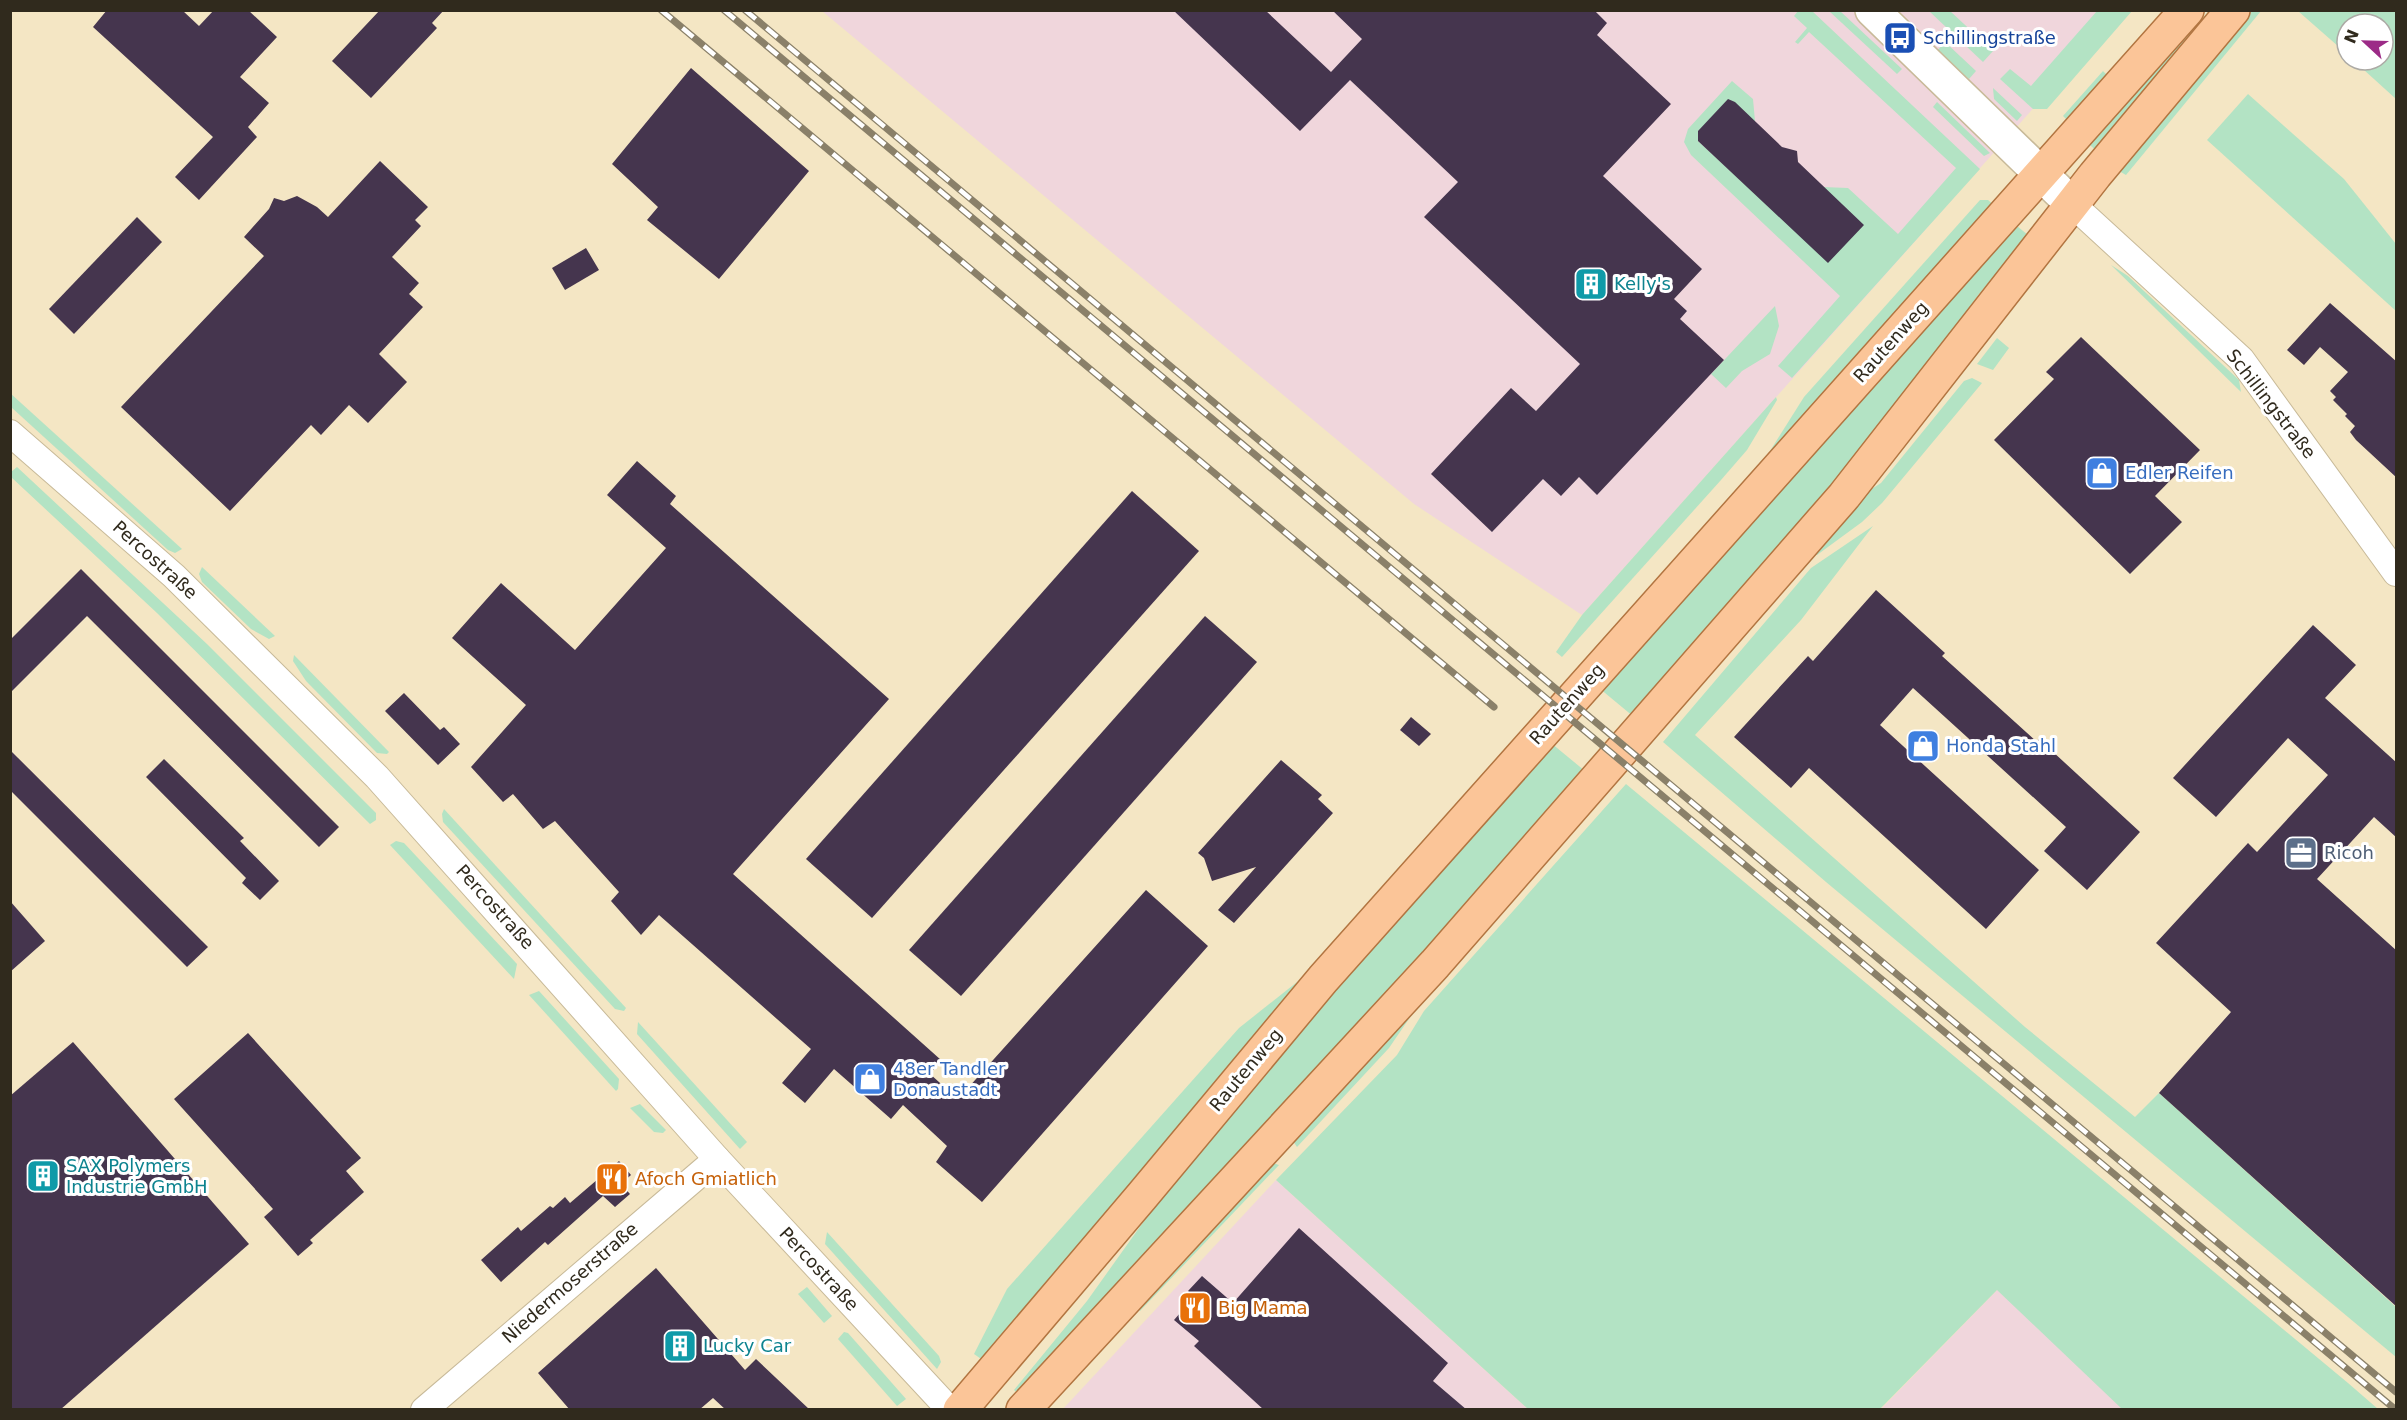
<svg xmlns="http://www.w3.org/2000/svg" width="2407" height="1420" viewBox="0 0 2407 1420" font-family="'DejaVu Sans',sans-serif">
  <rect width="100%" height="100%" fill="#f4e6c4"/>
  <g fill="#f0d6dc">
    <path d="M822,11H2120L1582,615L1414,504Z"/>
    <path d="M1276,1180L1528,1409L1062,1410Z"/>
    <path d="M2088,1197L2339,1410H1880Z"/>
  </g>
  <g fill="#b3e3c4">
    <path d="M1798,11H1812L1980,169L1792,378L1778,366L1840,296L1691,155L1684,142L1688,129L1732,81L1753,99L1755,121L1698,131V141L1827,260L1862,225L1823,187L1848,188L1898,234L1956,168L1809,32L1798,44L1795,42L1807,28L1794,16Z"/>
    <path d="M1829,11H1840L1902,69L1897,74Z"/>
    <path d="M1929,11H1950L1993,51L1983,62Z"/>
    <path d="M2097,11H2132L2047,109H2033L2000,79L2010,69L2031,86Z"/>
    <path d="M2209,11H2219L2102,156L2090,145Z"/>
    <path d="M2251,11H2261L2126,175L2119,171Z"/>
    <path d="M2298,11H2396V99L2353,60H2383V24H2347V54Z"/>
    <path d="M1945,42L1976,71L1969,79L1936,52Z"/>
    <path d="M2103,71L2109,77L2069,122L2063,116Z"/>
    <path d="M1993,88L2022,115L2017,121L1994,99Z"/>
    <path d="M2248,94L2344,179L2396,244V311L2207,140Z"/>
    <path d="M1937,102L1990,153L1984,156L1933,107Z"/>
    <path d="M1980,200H1988L1996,207L1770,455V451L1804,397Z"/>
    <path d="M2012,222L2028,235L1979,294L1898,406L1634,717L1599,688Z"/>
    <path d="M2111,265L2128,276L2239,380L2241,392Z"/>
    <path d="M1775,306L1779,326L1770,354L1742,371L1726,388L1711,374Z"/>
    <path d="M1997,338L2009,348L1993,370L1977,364Z"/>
    <path d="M1972,378L1982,383L1882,503L1862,522L1817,555L1812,554L1864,494L1881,483L1964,381Z"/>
    <path d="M10,393L182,549L175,553L168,550L11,407Z"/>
    <path d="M1776,397L1777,400L1747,450L1721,480L1562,657L1556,652L1582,615Z"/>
    <path d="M17,467L207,644L376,813V820L370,824L157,613L11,477V472Z"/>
    <path d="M1873,526L1801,620L1695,735L2025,1027L2135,1117L2159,1093L2396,1307V1357L1826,882L1663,742L1811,568Z"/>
    <path d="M202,567L275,636L269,639L251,629L202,582L199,574Z"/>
    <path d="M294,655L389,752L387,754L377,753L306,681L293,661Z"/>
    <path d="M1551,743L1585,771L1416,964L1021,1396L1014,1390L1087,1301L1194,1151Z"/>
    <path d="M1626,784L2348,1383L2378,1409H2122L1997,1290L1880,1409H1528L1276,1180L1397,1055L1424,1011Z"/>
    <path d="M444,809L626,1008L624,1011L615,1009L443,822L442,814Z"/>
    <path d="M396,841L404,843L517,964L514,979L390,845Z"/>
    <path d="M1297,982L1300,984L984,1361L974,1354L1007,1289L1239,1028Z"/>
    <path d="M539,991L619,1079L618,1089L616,1091L529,995Z"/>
    <path d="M1415,1010L1389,1048L1297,1147L1291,1138Z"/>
    <path d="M638,1022L747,1142L740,1149L637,1034Z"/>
    <path d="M640,1104L666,1130L663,1133L654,1132L630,1108Z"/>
    <path d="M1270,1162L1279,1165L1140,1311L1137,1308Z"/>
    <path d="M827,1232L939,1356L941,1362L937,1369L825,1244Z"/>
    <path d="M807,1287L832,1316L824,1323L798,1294Z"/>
    <path d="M844,1332L848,1333L906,1399L897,1406L838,1339Z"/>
  </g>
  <g fill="#45354e">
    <path d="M107,10H182L199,26L214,10H248L277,37L240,77L269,103L248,127L257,137L199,200L175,177L213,137L93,27Z"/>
    <path d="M380,10H444L432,23L437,28L371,98L332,61Z"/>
    <path d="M1173,10H1265L1331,72L1362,39L1332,10H1594L1607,23L1597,35L1671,104L1603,176L1702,269L1674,299L1687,311L1680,319L1724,360L1597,495L1579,477L1561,496L1543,479L1492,532L1431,474L1511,388L1536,411L1580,364L1424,217L1458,182L1350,80L1300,131Z"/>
    <path d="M691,68L809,171L719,279L647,220L658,207L612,164Z"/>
    <path d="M1728,99L1735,102L1782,147L1797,151L1798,162L1864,225L1828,263L1698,141V131Z"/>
    <path d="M380,161L428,207L415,220L421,226L392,257L419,283L409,294L423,307L379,354L407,382L368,423L349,405L321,435L311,425L230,511L121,407L264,256L244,237L269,209L274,198L284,201L297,196L317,207L328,217Z"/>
    <path d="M137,217L162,242L74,334L49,309Z"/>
    <path d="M586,248L599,270L565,290L552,268Z"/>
    <path d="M2330,303L2397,362V478L2356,440L2350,432L2355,426L2345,416L2347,414L2333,400L2336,397L2330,391L2348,372L2320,347L2304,365L2287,350Z"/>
    <path d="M2081,337L2200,450L2155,496L2182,522L2130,574L1994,440L2054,379L2046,372Z"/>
    <path d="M637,461L676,496L670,504L889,699L733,874L941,1060L930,1074L958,1099L1146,890L1208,946L982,1202L936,1162L947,1146L903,1105L891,1119L834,1069L805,1103L782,1083L811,1049L659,915L641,935L611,901L619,892L555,821L543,829L513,794L503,802L471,767L526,705L452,638L501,583L575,650L666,548L607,495Z"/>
    <path d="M1132,491L1199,551L872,918L806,859Z"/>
    <path d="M81,569L339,827L319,847L87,616L10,693V640Z"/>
    <path d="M1876,590L1945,653L1942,656L2037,742L2039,739L2140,832L2087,890L2044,851L2066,827L1913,688L1880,725L2039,870L1986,929L1809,768L1791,788L1734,737L1808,656L1813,661Z"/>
    <path d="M1205,616L1257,662L961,996L909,950Z"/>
    <path d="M2313,625L2356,665L2325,698L2397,763V838L2374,817L2317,879L2397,951V1307L2159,1093L2231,1012L2156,943L2248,843L2257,852L2328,775L2288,738L2216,817L2173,778Z"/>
    <path d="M404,693L440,730L444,727L460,744L438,765L385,711Z"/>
    <path d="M1411,717L1431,734L1419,746L1400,730Z"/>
    <path d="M10,750L208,947L187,967L10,790Z"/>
    <path d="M164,759L244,838L240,841L279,881L260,900L242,883L246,878L146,777Z"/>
    <path d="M1281,760L1322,795L1318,799L1333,813L1234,923L1218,910L1256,867L1212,881L1204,858L1198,853Z"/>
    <path d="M10,901L45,941L10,972Z"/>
    <path d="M248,1033L361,1158L346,1171L364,1192L310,1240L313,1243L298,1256L264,1217L273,1209L174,1099Z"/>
    <path d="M73,1042L249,1244L60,1410H10V1096Z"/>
    <path d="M619,1161L631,1175L621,1184L630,1194L615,1207L603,1196L548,1245L545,1242L501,1282L481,1260L518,1227L521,1231L550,1206L553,1208L565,1197L570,1203Z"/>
    <path d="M1299,1228L1448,1363L1433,1381L1467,1410H1264L1194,1346L1199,1341L1174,1320L1194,1297L1188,1291L1202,1276L1233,1303Z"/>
    <path d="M656,1268L745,1370L756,1359L810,1410H726L713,1398L699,1410H570L538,1373Z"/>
  </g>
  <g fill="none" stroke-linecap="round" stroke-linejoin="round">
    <g stroke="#c8ba99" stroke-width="28">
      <g id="minor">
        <path d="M2072,204L2241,359L2396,573"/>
        <path d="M10,433L174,576L377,777L717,1159L950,1410"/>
        <path d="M424,1410L717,1159"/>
      </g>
    </g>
    <g stroke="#c8ba99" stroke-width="36">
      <path id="tertiary" d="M1872,10L2072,204"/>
    </g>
    <g stroke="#b27541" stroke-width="36">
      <g id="primary">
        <path d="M960,1410L1142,1196L1323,979L2187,10"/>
        <path d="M1023,1410L1435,964L1844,496L2095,175L2233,10"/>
      </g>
    </g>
    <use href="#minor" stroke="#fff" stroke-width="26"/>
    <use href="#tertiary" stroke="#fff" stroke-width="33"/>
    <use href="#primary" stroke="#fbc598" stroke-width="33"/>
    <g stroke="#8a8069" stroke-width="7">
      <g id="rail">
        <path d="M661,10L1494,707"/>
        <path d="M724,10L2396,1410"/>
        <path d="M745,10L2396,1392"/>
      </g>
    </g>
    <use href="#rail" stroke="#fff" stroke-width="4.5" stroke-dasharray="14" stroke-linecap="butt"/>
  </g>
  <defs>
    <g id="bus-square" transform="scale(1.725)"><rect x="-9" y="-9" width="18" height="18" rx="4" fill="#1a4fb4" stroke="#fff"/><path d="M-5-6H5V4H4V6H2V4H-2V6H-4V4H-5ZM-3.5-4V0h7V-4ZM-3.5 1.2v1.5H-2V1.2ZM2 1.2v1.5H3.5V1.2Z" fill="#fff"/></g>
    <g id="building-square" transform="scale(1.725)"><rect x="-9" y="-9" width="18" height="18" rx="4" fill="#0f9aa8" stroke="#fff"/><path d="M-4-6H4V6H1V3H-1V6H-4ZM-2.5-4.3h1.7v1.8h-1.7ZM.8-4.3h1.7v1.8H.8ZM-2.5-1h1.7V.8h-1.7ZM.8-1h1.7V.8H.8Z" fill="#fff"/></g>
    <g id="shop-square" transform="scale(1.725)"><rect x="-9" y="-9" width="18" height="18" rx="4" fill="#3f7fe0" stroke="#fff"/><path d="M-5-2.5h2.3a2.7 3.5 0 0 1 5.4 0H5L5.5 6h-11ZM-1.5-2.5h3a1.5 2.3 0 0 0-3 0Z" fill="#fff"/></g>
    <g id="office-square" transform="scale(1.725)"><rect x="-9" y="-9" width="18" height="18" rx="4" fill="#5c6f8a" stroke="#fff"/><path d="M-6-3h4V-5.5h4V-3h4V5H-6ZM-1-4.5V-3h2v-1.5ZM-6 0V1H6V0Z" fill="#fff"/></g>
    <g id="restaurant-square" transform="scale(1.725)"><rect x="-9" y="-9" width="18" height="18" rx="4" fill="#e8710a" stroke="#fff"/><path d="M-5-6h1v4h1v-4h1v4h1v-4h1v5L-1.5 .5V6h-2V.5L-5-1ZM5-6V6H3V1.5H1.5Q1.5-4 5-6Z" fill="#fff"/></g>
  </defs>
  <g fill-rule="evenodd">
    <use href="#bus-square" x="1900" y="38"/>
    <use href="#building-square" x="1591" y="284"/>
    <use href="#shop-square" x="2102" y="473"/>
    <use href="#shop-square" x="1923" y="746"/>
    <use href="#office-square" x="2301" y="853"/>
    <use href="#shop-square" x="870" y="1079"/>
    <use href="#building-square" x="43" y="1176"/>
    <use href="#restaurant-square" x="612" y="1179"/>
    <use href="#restaurant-square" x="1195" y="1308"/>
    <use href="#building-square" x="680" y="1346"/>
  </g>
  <g text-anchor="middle" stroke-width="6" stroke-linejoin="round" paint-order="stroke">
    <g font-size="18" fill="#164399" stroke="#fff" text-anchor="start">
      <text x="1923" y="44">Schillingstraße</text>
    </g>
    <g font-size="18" fill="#0d838f" stroke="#fff" text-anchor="start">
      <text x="1614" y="290">Kelly's</text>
      <text x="66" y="1172">SAX Polymers<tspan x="66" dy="21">Industrie GmbH</tspan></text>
      <text x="703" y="1352">Lucky Car</text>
    </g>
    <g font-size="18" fill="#302a1d" stroke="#fff">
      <text transform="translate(1891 342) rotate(-48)" y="6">Rautenweg</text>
      <text transform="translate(2271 404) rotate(52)" y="6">Schillingstraße</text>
      <text transform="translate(155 560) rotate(42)" y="6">Percostraße</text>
      <text transform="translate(1567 704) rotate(-48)" y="6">Rautenweg</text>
      <text transform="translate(495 907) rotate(48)" y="6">Percostraße</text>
      <text transform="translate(1246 1070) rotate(-50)" y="6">Rautenweg</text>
      <text transform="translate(819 1269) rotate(47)" y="6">Percostraße</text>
      <text transform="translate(570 1283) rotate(-41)" y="6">Niedermoserstraße</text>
    </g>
    <g font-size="18" fill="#366cbe" stroke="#fff" text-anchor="start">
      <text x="2125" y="479">Edler Reifen</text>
      <text x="1946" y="752">Honda Stahl</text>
      <text x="893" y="1075">48er Tandler<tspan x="893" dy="21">Donaustadt</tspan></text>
    </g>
    <g font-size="18" fill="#4e5e75" stroke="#fff" text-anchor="start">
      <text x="2324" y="859">Ricoh</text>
    </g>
    <g font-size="18" fill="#c56008" stroke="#fff" text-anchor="start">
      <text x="635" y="1185">Afoch Gmiatlich</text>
      <text x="1218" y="1314">Big Mama</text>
    </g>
  </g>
  <rect width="2407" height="1420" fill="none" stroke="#302a1d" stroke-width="24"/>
  <g transform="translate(2365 42) rotate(292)"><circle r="28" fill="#ffffff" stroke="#acaaa5" stroke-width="1.5"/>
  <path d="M0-4.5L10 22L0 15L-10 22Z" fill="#9c2b87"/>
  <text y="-9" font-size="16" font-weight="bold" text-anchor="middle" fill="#302a1d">N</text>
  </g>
</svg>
